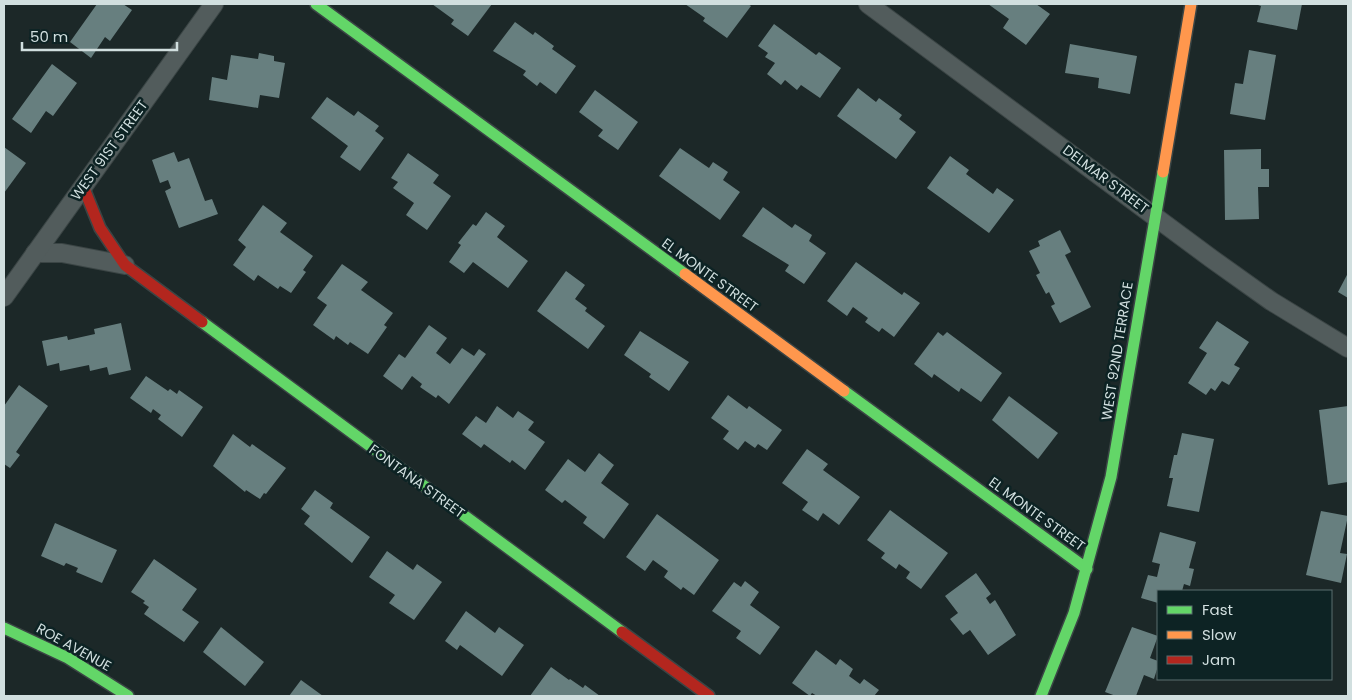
<svg xmlns="http://www.w3.org/2000/svg" width="1352" height="700" viewBox="0 0 1352 700" font-family="Poppins,sans-serif">
  <rect width="100%" height="100%" fill="#1c2828"/>
  <g fill="#677f7f">
    <path d="M97,4H123L132,10L110,41L105,37L91,58L70,42Z"/>
    <path d="M432,4H492L468,36L451,24L454,20Z"/>
    <path d="M685,4H748L751,6L727,38L703,21L705,18Z"/>
    <path d="M988,4H1036L1050,14L1026,45L1003,28L1009,19Z"/>
    <path d="M1302,4L1297,30L1257,22L1261,6L1255,4Z"/>
    <path d="M515,22L533,35L535,32L554,46L552,49L576,66L556,94L540,82L537,86L523,75L526,71L493,51Z"/>
    <path d="M774,24L816,55L819,52L841,68L820,98L801,85L797,90L785,80L781,85L767,74L775,63L765,57L768,53L758,46Z"/>
    <path d="M1070,44L1137,56L1130,94L1098,88L1099,78L1065,73Z"/>
    <path d="M1249,50L1276,55L1265,120L1230,114L1235,83L1243,84Z"/>
    <path d="M259,53L274,56V61L285,63L279,98L260,95L258,108L209,100L212,77L227,80L231,55L258,59Z"/>
    <path d="M52,64L77,83L53,116L46,111L31,133L12,119Z"/>
    <path d="M858,88L876,102L879,98L902,115L899,119L916,132L896,159L837,116Z"/>
    <path d="M595,90L638,122L618,150L598,136L603,130L579,112Z"/>
    <path d="M327,97L354,116L358,111L379,126L375,131L384,138L360,171L340,157L348,146L311,118Z"/>
    <path d="M4,147L26,163L4,193Z"/>
    <path d="M680,148L709,168L713,162L728,172L723,180L740,192L720,220L659,176Z"/>
    <path d="M1261,149V169H1269V187H1258L1259,219L1225,220L1224,150Z"/>
    <path d="M174,152L178,162L189,158L205,201L212,199L218,214L179,228L165,191L171,188L168,180L160,183L152,160Z"/>
    <path d="M408,153L439,175L433,183L451,196L427,230L406,215L414,203L393,188L398,182L391,178Z"/>
    <path d="M950,156L969,170L966,174L993,194L997,188L1014,200L989,233L927,188Z"/>
    <path d="M263,205L287,223L280,232L313,256L303,270L306,272L291,293L280,286L278,289L258,275L254,281L233,265L246,247L238,240Z"/>
    <path d="M763,207L792,228L795,224L812,235L809,241L826,253L804,284L785,271L789,265L742,236Z"/>
    <path d="M486,212L505,226L497,237L528,261L508,288L473,262L464,273L449,262L461,245L458,243L473,224L476,226Z"/>
    <path d="M1060,230L1071,252L1065,255L1091,307L1060,323L1051,306L1055,304L1049,292L1046,294L1036,275L1040,273L1029,251L1040,246L1038,241Z"/>
    <path d="M856,262L902,295L904,292L920,303L894,337L882,328L879,332L865,322L868,318L853,307L847,316L827,301Z"/>
    <path d="M342,264L368,282L361,290L393,313L384,325L387,327L368,354L350,342L348,345L336,336L334,340L313,325L327,305L317,298Z"/>
    <path d="M566,271L585,285L575,299L587,308L585,311L605,326L588,349L537,311Z"/>
    <path d="M1348,273V298L1338,292Z"/>
    <path d="M1217,321L1249,342L1234,365L1240,368L1229,385L1222,381L1215,391L1211,388L1206,395L1188,383L1207,353L1199,348Z"/>
    <path d="M121,323L131,370L109,375L107,367L90,371L89,365L60,371L59,363L47,366L42,341L67,336L68,340L95,334L94,329Z"/>
    <path d="M429,325L447,338L436,353L450,364L462,348L474,356L479,349L486,354L449,404L438,395L436,398L420,387L422,384L412,376L402,390L383,376L399,354L405,358Z"/>
    <path d="M640,331L689,362L669,391L649,377L651,374L624,355Z"/>
    <path d="M938,332L943,336L947,332L1002,373L981,402L961,388L959,392L934,374L932,378L914,364Z"/>
    <path d="M146,376L168,391L170,389L177,394L179,390L203,407L182,437L158,419L161,415L153,409L151,413L130,398Z"/>
    <path d="M19,385L48,406L16,452L20,455L10,468L4,464V406Z"/>
    <path d="M728,395L747,409L749,406L782,430L767,450L758,444L755,448L745,441L738,450L723,439L729,431L711,418Z"/>
    <path d="M1009,396L1058,433L1038,459L992,420Z"/>
    <path d="M497,406L513,418L518,411L534,422L528,430L545,442L525,470L512,460L510,463L484,444L481,448L462,434L476,416L486,423Z"/>
    <path d="M1348,406V482L1328,485L1319,410Z"/>
    <path d="M1182,433L1214,439L1199,512L1167,506L1173,478H1169L1174,455H1177Z"/>
    <path d="M233,434L250,447L252,444L286,468L266,494L264,493L260,499L246,490L245,492L213,466Z"/>
    <path d="M807,449L828,464L823,470L860,497L839,525L823,513L818,521L802,510L808,502L782,483Z"/>
    <path d="M599,453L614,465L601,483L629,504L604,539L583,523L587,517L565,500L562,503L545,490L568,459L585,472Z"/>
    <path d="M315,490L333,503L330,508L370,537L352,563L304,524L310,516L301,509Z"/>
    <path d="M890,510L948,553L921,589L906,578L910,572L899,564L896,569L881,558L885,553L867,540Z"/>
    <path d="M1321,511L1348,516L1340,553L1347,554L1341,583L1306,575Z"/>
    <path d="M657,514L719,560L694,595L683,587L681,590L664,577L668,571L653,560L645,571L626,557Z"/>
    <path d="M55,523L117,550L102,583L76,572L78,568L66,563L64,566L41,556Z"/>
    <path d="M1160,532L1196,542L1189,568L1194,569L1190,586L1184,584L1182,591H1158V603L1141,598L1148,575L1157,577L1160,564L1152,562Z"/>
    <path d="M387,551L413,570L417,564L442,582L414,620L389,603L395,595L369,577Z"/>
    <path d="M154,559L197,589L182,610L199,622L184,642L144,614L149,607L143,603L145,601L131,592Z"/>
    <path d="M976,573L991,594L986,598L990,604L995,600L1016,635L988,655L970,630L963,635L950,619L958,613L945,596Z"/>
    <path d="M745,581L759,592L750,605L780,627L760,655L736,638L741,631L712,611L734,582L741,587Z"/>
    <path d="M466,611L495,633L499,627L524,645L502,676L460,645L457,650L445,641Z"/>
    <path d="M221,627L264,662L245,686L203,652Z"/>
    <path d="M1132,627L1158,636L1150,658L1158,661V666L1154,679L1144,675L1136,696H1116L1105,692Z"/>
    <path d="M816,650L836,665L840,659L853,669L849,676L860,684L864,679L879,690L874,696H817L812,693L810,696L792,683Z"/>
    <path d="M551,667L569,680L570,679L583,688L585,685L600,696H530Z"/>
    <path d="M301,680L323,696H289Z"/>
  </g>
  <g fill="none" stroke-linecap="round" stroke-linejoin="round">
    <g stroke="#3b4545" stroke-width="20">
      <g id="street">
        <path d="M868,4L1212,259L1271,301L1348,348"/>
        <path d="M35,253H62L125,265"/>
        <path d="M4,297L214,4"/>
      </g>
    </g>
    <g stroke="#3b4545" stroke-width="14">
      <g id="fast">
        <path d="M316,4L685,274"/>
        <path d="M202,322L622,632"/>
        <path d="M844,391L1087,569"/>
        <path d="M4,628L68,658L128,696"/>
        <path d="M1041,696L1074,613L1111,477L1163,172"/>
      </g>
    </g>
    <g stroke="#3b4545" stroke-width="14">
      <g id="slow">
        <path d="M1163,172L1191,4"/>
        <path d="M685,274L844,391"/>
      </g>
    </g>
    <g stroke="#3b4545" stroke-width="14">
      <g id="jam">
        <path d="M83,186L100,228L125,265L202,322"/>
        <path d="M622,632L709,696"/>
      </g>
    </g>
    <use href="#street" stroke="#525c5c" stroke-width="18"/>
    <use href="#fast" stroke="#63d668" stroke-width="11"/>
    <use href="#slow" stroke="#ff974d" stroke-width="11"/>
    <use href="#jam" stroke="#b3261e" stroke-width="11"/>
  </g>
  <g text-anchor="middle" stroke-width="5" stroke-linejoin="round" paint-order="stroke">
    <g font-size="14" fill="#d1dfdf" stroke="#0d2324">
      <text transform="translate(109 150) rotate(-54)" y="5">WEST 91ST STREET</text>
      <text transform="translate(1106 179) rotate(37)" y="5">DELMAR STREET</text>
      <text transform="translate(710 275) rotate(36)" y="5">EL MONTE STREET</text>
      <text transform="translate(1117 351) rotate(-81)" y="5">WEST 92ND TERRACE</text>
      <text transform="translate(417 481) rotate(36)" y="5">FONTANA STREET</text>
      <text transform="translate(1037 514) rotate(36)" y="5">EL MONTE STREET</text>
      <text transform="translate(74 647) rotate(29)" y="5">ROE AVENUE</text>
    </g>
  </g>
  <rect width="1352" height="700" fill="none" stroke="#d1dfdf" stroke-width="10"/>
  <rect x="1157" y="590" width="175" height="90" fill="#0d2324" stroke="#5b6e6f"/>
  <rect x="1167" y="606" width="25" height="8" fill="#63d668" stroke="#5b6e6f"/>
  <text x="1202" y="615" font-size="15" fill="#d1dfdf">Fast</text>
  <rect x="1167" y="631" width="25" height="8" fill="#ff974d" stroke="#5b6e6f"/>
  <text x="1202" y="640" font-size="15" fill="#d1dfdf">Slow</text>
  <rect x="1167" y="656" width="25" height="8" fill="#b3261e" stroke="#5b6e6f"/>
  <text x="1202" y="665" font-size="15" fill="#d1dfdf">Jam</text>
  <path d="M22 42v8h155v-8" fill="none" stroke="#d1dfdf" stroke-width="2.5"/>
  <text x="30" y="42" font-size="15" fill="#d1dfdf" stroke="#0d2324" stroke-width="4" paint-order="stroke">50 m</text>
</svg>
